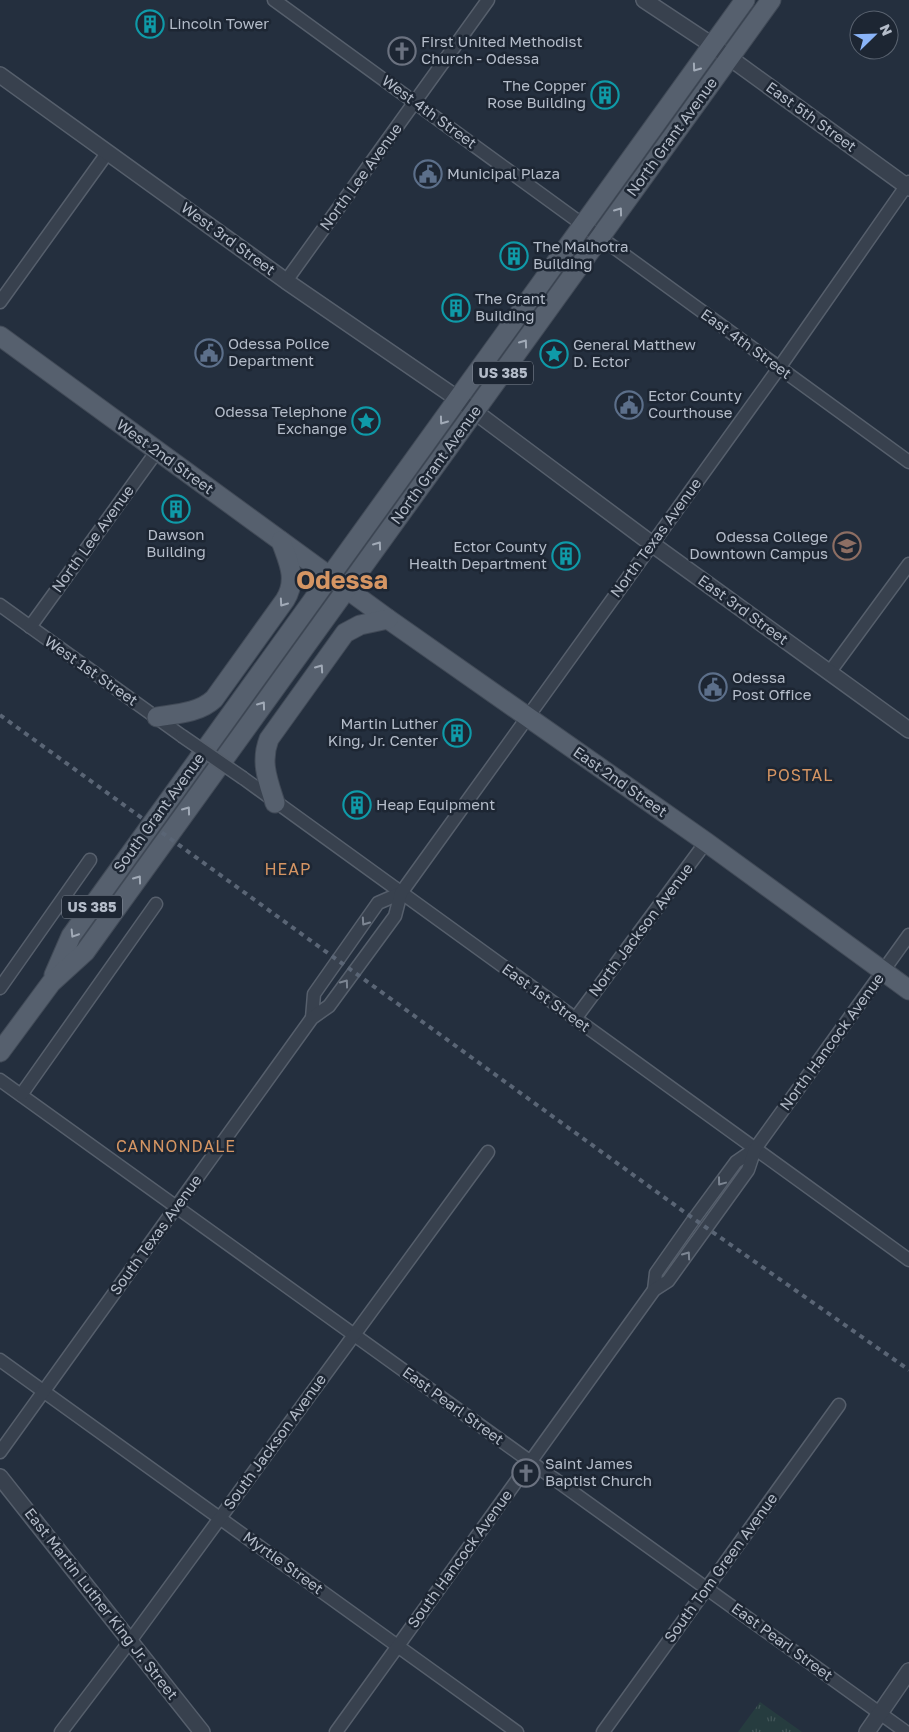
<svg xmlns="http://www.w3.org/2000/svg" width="909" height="1732" viewBox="0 0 909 1732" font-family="'Golos Text',sans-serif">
  <defs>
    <pattern id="park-tufts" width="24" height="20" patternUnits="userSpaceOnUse" patternTransform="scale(1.25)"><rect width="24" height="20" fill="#263c3f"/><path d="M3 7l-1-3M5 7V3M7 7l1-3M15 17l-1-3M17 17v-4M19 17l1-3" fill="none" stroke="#435659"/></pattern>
  </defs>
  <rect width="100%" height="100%" fill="#242f3e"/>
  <path fill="url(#park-tufts)" d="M760,1702L802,1732H738Z"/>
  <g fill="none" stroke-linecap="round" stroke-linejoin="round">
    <g stroke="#565f6c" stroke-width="15">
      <g id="minor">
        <path d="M274,0L909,462"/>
        <path d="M286,281L488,0"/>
        <path d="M0,302L108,152"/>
        <path d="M0,605L182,736"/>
        <path d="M30,627L157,451"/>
        <path d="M829,673L909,564"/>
        <path d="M243,778L909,1260"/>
        <path d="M0,988L90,860"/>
        <path d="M312,1018L314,994L378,903L401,893"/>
        <path d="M575,1019L706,842"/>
        <path d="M0,1080L906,1732"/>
        <path d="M21,1095L156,904"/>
        <path d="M654,1290L656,1273L694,1219L736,1162L755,1149"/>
        <path d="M0,1360L517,1732"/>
        <path d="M0,1452L312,1018L329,1006L395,916L401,893L779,368L909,182"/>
        <path d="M61,1732L130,1641L488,1152"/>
        <path d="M336,1732L654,1290L668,1281L748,1170L755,1149L909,935"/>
        <path d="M603,1732L839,1405"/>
      </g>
    </g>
    <g stroke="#565f6c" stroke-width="18">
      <g id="tertiary">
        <path d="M644,0L712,45L909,188"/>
        <path d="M0,75L286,281L458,399L652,544L909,730"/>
        <path d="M0,1477L202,1732"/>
        <path d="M867,1732L909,1671"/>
      </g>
    </g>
    <g stroke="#414a57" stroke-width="21">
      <g id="primary">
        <path d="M0,336L388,619L706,842L909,990"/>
        <path d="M157,717C176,714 199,713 214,699L285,600C298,579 288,561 281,541"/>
        <path d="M275,803C268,781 260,762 269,739L345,633L360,625L388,619"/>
        <path d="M54,975L71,936L745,0"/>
        <path d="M0,1052L51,983L85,952L771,0"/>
      </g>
    </g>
    <use href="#minor" stroke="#38414e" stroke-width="12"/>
    <use href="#tertiary" stroke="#38414e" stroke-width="15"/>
    <use href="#primary" stroke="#56606e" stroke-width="19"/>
    <path stroke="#5a6575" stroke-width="4" stroke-dasharray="5 5" stroke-linecap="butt" d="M0,715L694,1219L909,1370"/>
    <g stroke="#565f6c" stroke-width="15" stroke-linecap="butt">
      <path id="minor-bridge" d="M182,736L243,778"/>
    </g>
    <use href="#minor-bridge" stroke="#38414e" stroke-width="12"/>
  </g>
  <defs><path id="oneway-chevron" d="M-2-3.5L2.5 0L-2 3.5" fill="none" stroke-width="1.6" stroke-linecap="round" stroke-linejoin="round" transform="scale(1.25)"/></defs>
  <g stroke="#a1aab7">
    <use href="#oneway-chevron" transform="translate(696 68) rotate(126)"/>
    <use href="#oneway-chevron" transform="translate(619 211) rotate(-54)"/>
    <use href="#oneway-chevron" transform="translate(524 343) rotate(-54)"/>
    <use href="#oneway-chevron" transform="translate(443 421) rotate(126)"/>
    <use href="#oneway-chevron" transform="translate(378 545) rotate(-54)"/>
    <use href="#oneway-chevron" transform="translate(283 603) rotate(125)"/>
    <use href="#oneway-chevron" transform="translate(320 668) rotate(-55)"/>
    <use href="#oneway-chevron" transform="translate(262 705) rotate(-54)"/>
    <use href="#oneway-chevron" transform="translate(187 810) rotate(-54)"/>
    <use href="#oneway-chevron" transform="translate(138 879) rotate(-54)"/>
    <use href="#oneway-chevron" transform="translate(74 934) rotate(122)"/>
  </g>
  <g stroke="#7c8592">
    <use href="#oneway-chevron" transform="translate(365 922) rotate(125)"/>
    <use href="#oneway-chevron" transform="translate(345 983) rotate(-54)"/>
    <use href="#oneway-chevron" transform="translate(721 1182) rotate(127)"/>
    <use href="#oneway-chevron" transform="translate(687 1255) rotate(-55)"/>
  </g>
  <defs>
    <g id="building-ring" transform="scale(1.4375)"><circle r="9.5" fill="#1d2633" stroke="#0f9aa8" stroke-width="1.5"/><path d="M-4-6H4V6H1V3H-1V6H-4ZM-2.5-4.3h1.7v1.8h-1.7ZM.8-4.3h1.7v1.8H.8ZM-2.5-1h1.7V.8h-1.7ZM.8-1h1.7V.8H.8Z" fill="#0f9aa8"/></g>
    <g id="church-ring" transform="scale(1.4375)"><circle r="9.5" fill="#1d2633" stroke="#6b7280" stroke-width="1.5"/><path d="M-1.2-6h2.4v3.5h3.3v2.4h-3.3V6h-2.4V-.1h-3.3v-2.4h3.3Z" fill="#6b7280"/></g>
    <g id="civic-ring" transform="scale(1.4375)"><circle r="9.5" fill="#1d2633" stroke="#5c6f8a" stroke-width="1.5"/><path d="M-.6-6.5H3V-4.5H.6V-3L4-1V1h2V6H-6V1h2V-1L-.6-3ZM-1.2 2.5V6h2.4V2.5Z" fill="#5c6f8a"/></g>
    <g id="sight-ring" transform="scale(1.4375)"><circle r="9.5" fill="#1d2633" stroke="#0f9aa8" stroke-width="1.5"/><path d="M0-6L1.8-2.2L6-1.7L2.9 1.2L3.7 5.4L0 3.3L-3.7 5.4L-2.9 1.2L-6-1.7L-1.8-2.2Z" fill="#0f9aa8"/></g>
    <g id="university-ring" transform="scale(1.4375)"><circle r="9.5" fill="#1d2633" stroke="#8d6e63" stroke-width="1.5"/><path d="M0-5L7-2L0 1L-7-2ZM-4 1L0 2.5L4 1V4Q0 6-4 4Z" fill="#8d6e63"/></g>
  </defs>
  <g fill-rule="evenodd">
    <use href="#building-ring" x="150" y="24"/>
    <use href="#church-ring" x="402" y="51"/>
    <use href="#building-ring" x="605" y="95"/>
    <use href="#civic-ring" x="428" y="174"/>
    <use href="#building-ring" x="514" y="256"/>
    <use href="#building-ring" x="456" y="308"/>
    <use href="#civic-ring" x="209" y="353"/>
    <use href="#sight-ring" x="554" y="354"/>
    <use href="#civic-ring" x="629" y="405"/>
    <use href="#sight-ring" x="366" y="421"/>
    <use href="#building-ring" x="176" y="509"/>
    <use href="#university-ring" x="847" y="546"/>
    <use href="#building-ring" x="566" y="556"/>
    <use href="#civic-ring" x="713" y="687"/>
    <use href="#building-ring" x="457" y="733"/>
    <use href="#building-ring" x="357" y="805"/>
    <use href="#church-ring" x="526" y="1473"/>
  </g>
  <g text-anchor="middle" stroke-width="5" stroke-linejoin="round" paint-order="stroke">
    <g fill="#1d2633" stroke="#878f9c" stroke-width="1">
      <rect x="473" y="361.5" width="60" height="23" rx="4"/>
      <rect x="62" y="895.5" width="60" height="23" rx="4"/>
    </g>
    <g font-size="14" font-weight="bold" fill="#b4bcc9">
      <text x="503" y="378">US 385</text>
      <text x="92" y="912">US 385</text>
    </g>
    <g font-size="15" fill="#b4bcc9" stroke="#1d2633" text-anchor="start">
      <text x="169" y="29">Lincoln Tower</text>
      <text x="421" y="47">First United Methodist<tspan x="421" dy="17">Church - Odessa</tspan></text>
      <text x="586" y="91" text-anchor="end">The Copper<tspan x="586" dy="17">Rose Building</tspan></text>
      <text x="447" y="179">Municipal Plaza</text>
      <text x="533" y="252">The Malhotra<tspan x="533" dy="17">Building</tspan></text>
      <text x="475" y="304">The Grant<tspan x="475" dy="17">Building</tspan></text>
      <text x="228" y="349">Odessa Police<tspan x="228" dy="17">Department</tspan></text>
      <text x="573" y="350">General Matthew<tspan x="573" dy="17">D. Ector</tspan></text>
      <text x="648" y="401">Ector County<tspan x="648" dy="17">Courthouse</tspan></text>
      <text x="347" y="417" text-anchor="end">Odessa Telephone<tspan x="347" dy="17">Exchange</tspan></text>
      <text x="176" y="540" text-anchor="middle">Dawson<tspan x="176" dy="17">Building</tspan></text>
      <text x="828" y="542" text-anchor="end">Odessa College<tspan x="828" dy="17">Downtown Campus</tspan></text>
      <text x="547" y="552" text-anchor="end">Ector County<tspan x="547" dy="17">Health Department</tspan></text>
      <text x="732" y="683">Odessa<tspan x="732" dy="17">Post Office</tspan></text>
      <text x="438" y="729" text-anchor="end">Martin Luther<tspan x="438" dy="17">King, Jr. Center</tspan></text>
      <text x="376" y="810">Heap Equipment</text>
      <text x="545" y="1469">Saint James<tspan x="545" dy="17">Baptist Church</tspan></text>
    </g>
    <g font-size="15" fill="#b4bcc9" stroke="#1d2633">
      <text transform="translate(429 112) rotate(36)" y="5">West 4th Street</text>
      <text transform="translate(811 117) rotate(36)" y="5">East 5th Street</text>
      <text transform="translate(672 137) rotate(-54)" y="5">North Grant Avenue</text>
      <text transform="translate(361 177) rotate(-54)" y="5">North Lee Avenue</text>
      <text transform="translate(228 239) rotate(36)" y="5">West 3rd Street</text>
      <text transform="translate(746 344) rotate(36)" y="5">East 4th Street</text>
      <text transform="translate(165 457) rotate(36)" y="5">West 2nd Street</text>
      <text transform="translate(436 465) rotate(-54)" y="5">North Grant Avenue</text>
      <text transform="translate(656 538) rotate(-54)" y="5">North Texas Avenue</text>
      <text transform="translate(93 539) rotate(-54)" y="5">North Lee Avenue</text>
      <text transform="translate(743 610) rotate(36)" y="5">East 3rd Street</text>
      <text transform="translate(91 671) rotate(35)" y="5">West 1st Street</text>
      <text transform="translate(620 782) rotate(35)" y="5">East 2nd Street</text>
      <text transform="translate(159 813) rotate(-54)" y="5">South Grant Avenue</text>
      <text transform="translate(641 930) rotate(-53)" y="5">North Jackson Avenue</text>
      <text transform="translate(546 998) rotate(36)" y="5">East 1st Street</text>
      <text transform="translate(832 1042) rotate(-54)" y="5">North Hancock Avenue</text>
      <text transform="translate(156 1235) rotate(-54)" y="5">South Texas Avenue</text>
      <text transform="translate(453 1406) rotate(36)" y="5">East Pearl Street</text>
      <text transform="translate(275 1442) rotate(-54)" y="5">South Jackson Avenue</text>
      <text transform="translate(460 1559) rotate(-54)" y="5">South Hancock Avenue</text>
      <text transform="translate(283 1563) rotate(36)" y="5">Myrtle Street</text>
      <text transform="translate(721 1568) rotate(-54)" y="5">South Tom Green Avenue</text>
      <text transform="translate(101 1604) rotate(52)" y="5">East Martin Luther King Jr. Street</text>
      <text transform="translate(782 1642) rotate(36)" y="5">East Pearl Street</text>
    </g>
    <g font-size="16" letter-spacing="1" fill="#d59563" stroke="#1d2633">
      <text x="800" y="781">POSTAL</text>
      <text x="288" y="875">HEAP</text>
      <text x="176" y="1152">CANNONDALE</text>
    </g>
    <g font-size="25" font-weight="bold" fill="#d59563" stroke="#1d2633">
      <text x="342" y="589">Odessa</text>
    </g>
  </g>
  <g transform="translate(874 35) rotate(67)"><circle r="24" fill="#1d2633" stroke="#59626f"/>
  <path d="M0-4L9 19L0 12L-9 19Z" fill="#8ab4f8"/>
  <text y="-8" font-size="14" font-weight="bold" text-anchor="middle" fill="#b4bcc9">N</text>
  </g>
</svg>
